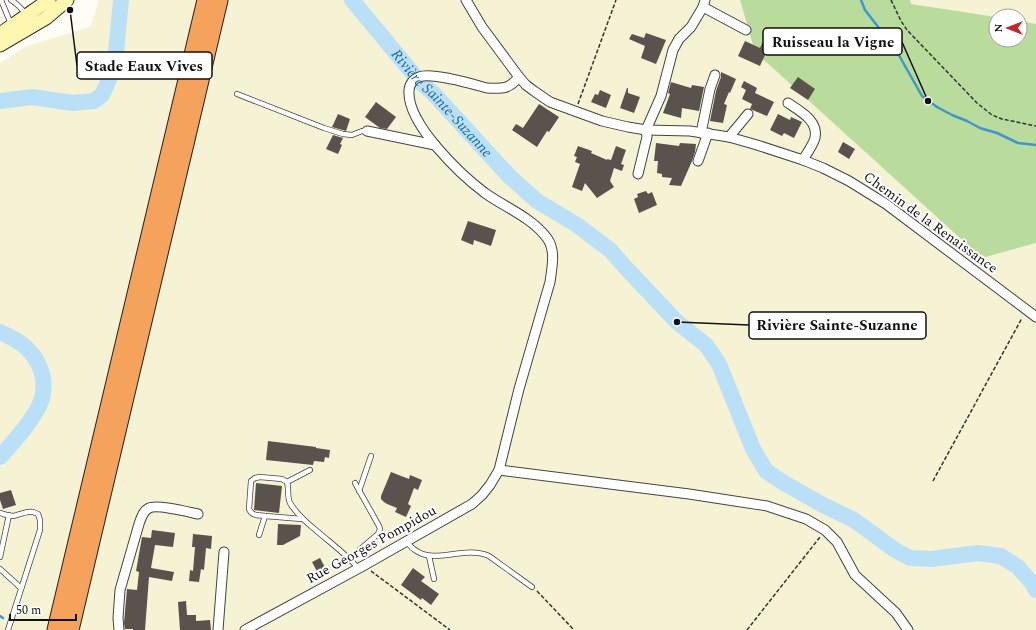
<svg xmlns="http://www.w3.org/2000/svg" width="1036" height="630" viewBox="0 0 1036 630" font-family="Spectral,serif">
  <rect width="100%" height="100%" fill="#fffdf5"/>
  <g fill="#f6f3d4">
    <path d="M99,0H740L755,52L982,258L1036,243V630H0V63L27,46L90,27Z"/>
    <path d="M910,0H1036V24L1020,21V16H996V17L910,4Z"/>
  </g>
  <path fill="#b9dc9c" d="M740,0H910L911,4L996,17V40H1020V21L1036,24V243L982,258L755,52Z"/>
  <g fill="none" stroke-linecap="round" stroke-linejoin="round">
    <g stroke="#3f96cf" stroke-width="2.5">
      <path d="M861,0L865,10L896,50L922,96L937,107L952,115L967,121L980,128L997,133L1018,143L1036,145"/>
      <path d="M0,616L3,618"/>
    </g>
    <g stroke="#b9e0f7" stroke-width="16">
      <path id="s1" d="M352,0L420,82L434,94L509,176L537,201L577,225L610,250L626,268L677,322L706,345L719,364L753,449L766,471L784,483L823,505L854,520L895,550L910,558L932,559L978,553L1001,556L1018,567L1032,583L1036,590"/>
      <path d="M0,101L32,97L73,103L94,101L102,95L108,82L115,63L121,0"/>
      <path d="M0,332C6,335 13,338 19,342C40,356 50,382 39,406C31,423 13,442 0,457"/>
    </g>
  </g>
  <g fill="#5a524d">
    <path d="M646,33L666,40L656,64L641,58L645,46L629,39L632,34L644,38Z"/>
    <path d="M764,39L771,42L760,66L738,56L745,41L760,48Z"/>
    <path d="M721,72L736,79L730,93L729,92L724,104L727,105L723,123L710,121L716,91L721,77Z"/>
    <path d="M798,77L815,89L808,100L790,88Z"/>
    <path d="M744,81L757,88L755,93L774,102L767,116L750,109L752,104L742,99L746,90L741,87Z"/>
    <path d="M671,82L691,88L692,85L704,87L699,111L682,108L681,118L663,113L670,94L668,93Z"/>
    <path d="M627,88H628V93L640,97L634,113L620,108Z"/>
    <path d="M600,90L611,95L606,108L591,102L595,94L598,95Z"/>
    <path d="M376,102L396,117L387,129L380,128L365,117Z"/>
    <path d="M539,104L559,117L549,132L547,131L537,147L512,130L516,124L523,128Z"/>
    <path d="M338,114L350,119L346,131L332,127Z"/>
    <path d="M778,114L790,120L791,117L802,122L794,138L784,133L782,136L770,130Z"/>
    <path d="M333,135L343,138L340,144L342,145L338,154L326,149Z"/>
    <path d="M843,142L855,149L849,159L838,152Z"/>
    <path d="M656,143L679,146L680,143L696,144L695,152L692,161L681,186L669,185L672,178L662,177V174L657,173L658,161H654Z"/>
    <path d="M578,146L592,151L591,153L607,160V159L611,160L616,146L626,150L621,164L624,165L622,171L614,168L610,181L614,187L597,198L585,183L582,191L572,187L580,164L575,162L577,157L574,156Z"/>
    <path d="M646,191L648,194L652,192L657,205L639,213L634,199L638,197L637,194Z"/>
    <path d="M468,221L496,230L491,246L474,240L473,245L461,240Z"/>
    <path d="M268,441L316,447V448L330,450L329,458L325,457L324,462L314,461L313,465L266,460Z"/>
    <path d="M391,472L409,479L410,475L422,480L418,490L414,488L408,504L411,506L406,517L395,512L397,508L387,504L384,502L381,499V496Z"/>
    <path d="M256,483L282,486L279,513L254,510Z"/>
    <path d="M11,490L16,505L3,509L0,500V493Z"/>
    <path d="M278,524L301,525L300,536L283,545H277Z"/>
    <path d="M152,530L175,533L173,547L155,545L151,568L174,572L172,581L149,577L145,630H133V629H125L124,623L127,589L137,590L139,572L136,571L142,537L151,538Z"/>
    <path d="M193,534L212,536L211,549L206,548L204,570L201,569L199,582L189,581L190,570L193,571L195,547H192Z"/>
    <path d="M320,558L328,573L320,577L312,562Z"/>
    <path d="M413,568L425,577L421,581L439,594L431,605L422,598L421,600L401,585Z"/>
    <path d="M186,601L187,615H196V621L210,620L211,630H180L178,602Z"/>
  </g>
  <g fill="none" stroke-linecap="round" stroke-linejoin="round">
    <g stroke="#444" stroke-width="6">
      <g id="lane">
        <path d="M1,0L11,24"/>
        <path d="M11,0C17,4 22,8 25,14"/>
        <path d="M237,94L324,128L343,134L352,135L362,131H367"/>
        <path d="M287,482L310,470"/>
        <path d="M359,491L371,456"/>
        <path d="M0,513C4,514 8,516 13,516C22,514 29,509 38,514L40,520V530L8,630"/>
        <path d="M265,516C258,515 252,516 249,509L251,481L255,478L260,477L282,479L287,482C289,488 287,497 290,503C297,515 308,524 318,532C332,544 346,554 358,568"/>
        <path d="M259,535L265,516L302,519"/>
        <path d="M406,541C409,544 411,548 415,550C435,565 464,545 489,556L532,587"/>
        <path d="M429,556L434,579"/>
        <path d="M0,557L9,515"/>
        <path d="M350,558L378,534L380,529L379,526L355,483"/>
        <path d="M0,569L21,588"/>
      </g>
    </g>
    <g stroke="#444" stroke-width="11">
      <g id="street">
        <path d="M466,0L482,27L519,77L526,85L534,91L550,102L602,121L628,127L646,130L690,131L729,137L757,145L803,160L823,168L849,181L886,204L1036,317"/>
        <path d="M703,7L746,30"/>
        <path d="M788,103C800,111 819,121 815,138C813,145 807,153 803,160"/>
        <path d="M367,131L435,145"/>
        <path d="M701,133L710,89L715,75"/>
        <path d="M729,137L748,114"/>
        <path d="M698,161L708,133"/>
        <path d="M638,174L645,145L647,137L646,130L661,96L673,50L679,39L691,27L703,7L705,0"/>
        <path d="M499,470L689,494L767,506L806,519L825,530L837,542L855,575L896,613L908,630"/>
        <path d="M119,630L118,618L120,590L139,524C141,518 143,511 149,508C157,504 188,512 198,514"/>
        <path d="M218,630L224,552"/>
        <path d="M245,630L363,566L472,504L482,495L490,485L499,470L519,389L550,282C552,267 556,250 547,238C531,217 506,208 485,193C461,175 407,124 409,91C409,85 413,79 419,77C432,72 472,84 487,88C503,89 509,89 519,77"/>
      </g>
    </g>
    <g stroke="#333" stroke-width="15">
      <g id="secondary">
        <path d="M0,34L26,16L49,0"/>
        <path d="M0,45L46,18L67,0"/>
      </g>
    </g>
    <g stroke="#222" stroke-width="19">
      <g id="highway">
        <path d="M56,630L206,0"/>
        <path d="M70,630L219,0"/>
      </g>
    </g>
    <g stroke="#333" stroke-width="1.5" stroke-dasharray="4 2" stroke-linecap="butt">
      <path d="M891,0L901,21L907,30L977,103L992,115L1002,119L1036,126"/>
      <path d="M578,104L616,0"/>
      <path d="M933,481L1022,318"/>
      <path d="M371,571L450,630"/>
      <path d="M537,591L574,630"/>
      <path d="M747,630L820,537"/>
    </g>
    <use href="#lane" stroke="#fff" stroke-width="4.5"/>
    <use href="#street" stroke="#fff" stroke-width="9"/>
    <use href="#secondary" stroke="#fff6b0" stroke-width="13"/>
    <use href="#highway" stroke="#f5a25d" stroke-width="17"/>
  </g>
  <g text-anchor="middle" stroke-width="4" stroke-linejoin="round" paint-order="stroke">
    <g font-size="14" fill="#111" stroke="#fff">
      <text transform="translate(931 222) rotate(36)" y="5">Chemin de la Renaissance</text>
      <text transform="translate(371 544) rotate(-29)" y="5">Rue Georges Pompidou</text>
    </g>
    <g font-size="15" font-style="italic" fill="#1768a6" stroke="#fff">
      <text dy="5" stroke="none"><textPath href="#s1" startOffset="137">Rivière Sainte-Suzanne</textPath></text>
    </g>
  </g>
  <path fill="none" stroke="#111" stroke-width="1.5" d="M928 101L902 42M70 10L77 66M677 322L749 325"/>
  <g fill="#111" stroke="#fff" stroke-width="1.5">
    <circle cx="928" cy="101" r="4"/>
    <circle cx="70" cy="10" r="4"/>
    <circle cx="677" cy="322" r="4"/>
  </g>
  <g fill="#fff" stroke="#111" stroke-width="1.5">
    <rect x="763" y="28" width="139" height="27" rx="4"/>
    <rect x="77" y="52" width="135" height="27" rx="4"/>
    <rect x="749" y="312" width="177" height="27" rx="4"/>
  </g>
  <g font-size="15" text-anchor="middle" font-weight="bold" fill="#111">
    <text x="833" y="47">Ruisseau la Vigne</text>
    <text x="144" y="71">Stade Eaux Vives</text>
    <text x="837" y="330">Rivière Sainte-Suzanne</text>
  </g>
  <g transform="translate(1008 28) rotate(270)"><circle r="19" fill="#ffffff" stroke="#a0a0a0"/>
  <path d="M0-3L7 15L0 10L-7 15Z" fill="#c4262e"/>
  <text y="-6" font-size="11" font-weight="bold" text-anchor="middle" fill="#111111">N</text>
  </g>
  <path d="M10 614v6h66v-6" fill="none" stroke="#111111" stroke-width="2"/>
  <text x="16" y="614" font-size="12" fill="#111111" stroke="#ffffff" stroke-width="3" paint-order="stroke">50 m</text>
</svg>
